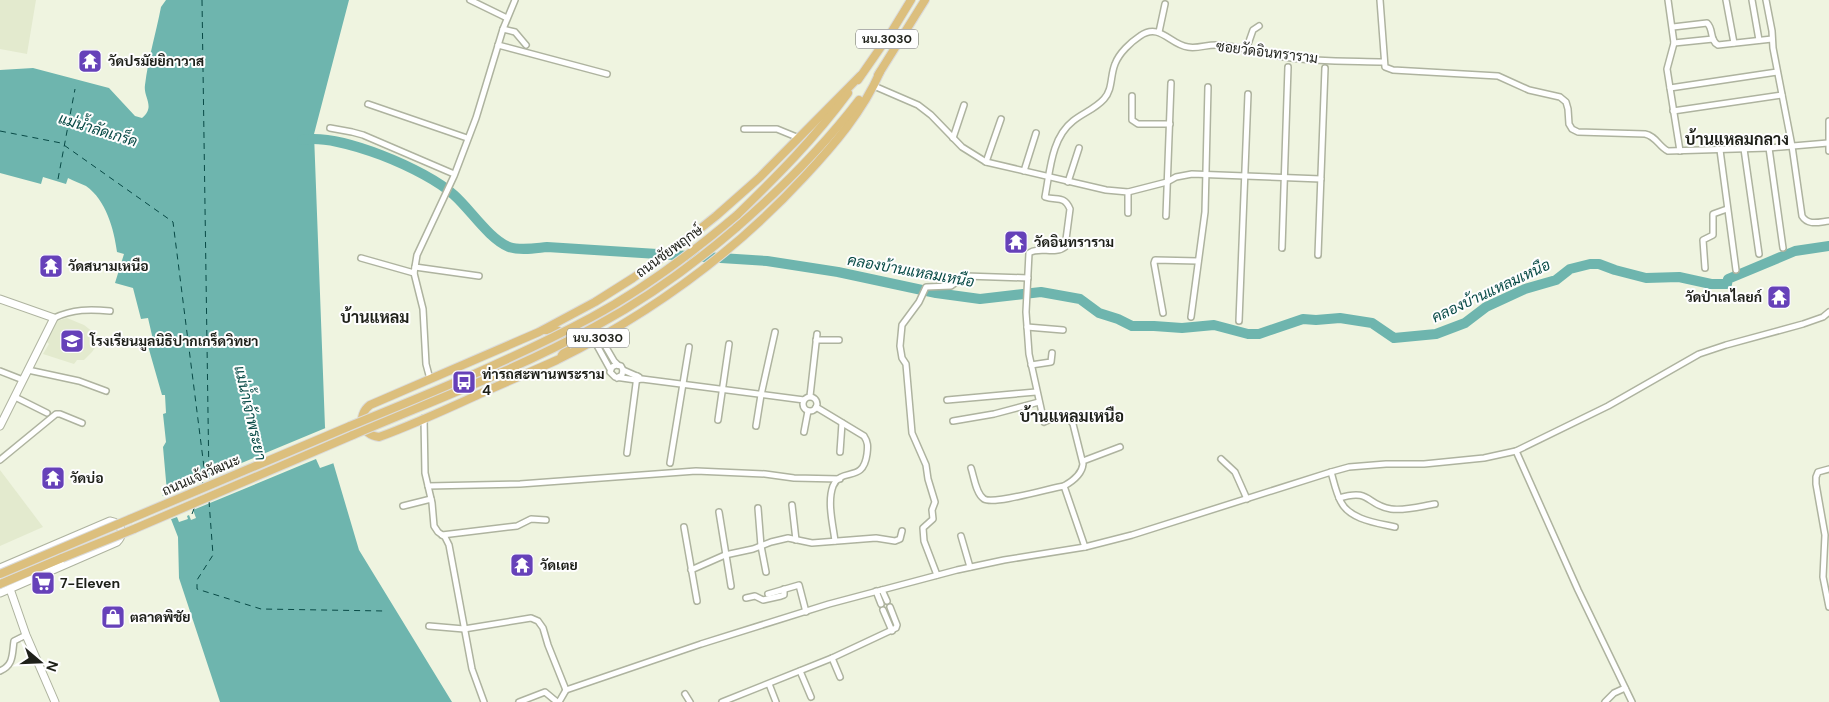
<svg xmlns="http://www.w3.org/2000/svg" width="1829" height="702" viewBox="0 0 1829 702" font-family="'DM Sans',Sarabun,sans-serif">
  <rect width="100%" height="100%" fill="#eff4e0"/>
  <g fill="#e3eace">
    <path d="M0,0H36L27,54L0,49Z"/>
    <path d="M67,318L84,325L98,336L96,340L99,342L92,352L84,360H77L74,364L43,354L49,344L45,340L49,333L57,321Z"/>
    <path d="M0,470L43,527L0,546Z"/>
  </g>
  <path fill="#6eb5ae" d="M166,0H349L314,134L325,427L330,452L359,550L452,702H220L179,578L178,537L162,496L167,492L163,447L166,442L163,414L166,413L165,395H162L148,346L154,344L148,318L141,319L133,288L115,283L124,254L117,252C114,229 106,200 86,186C80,183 73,181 68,178L66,184L43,177L41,184L0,173V70L33,68L109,88L135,116L142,118C156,106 143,98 145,85C148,59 156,33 161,7Z"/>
  <path fill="#eff4e0" d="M328,427L334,463L320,468L316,459L193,510L196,518L191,520L189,515L187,516L188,519L179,522L177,517L169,520L160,497Z"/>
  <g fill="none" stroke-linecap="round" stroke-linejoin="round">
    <path stroke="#6eb5ae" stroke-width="10" d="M302,140C340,133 425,169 454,195C470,209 489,239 509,247C521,251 536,248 547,247L767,261L838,272L936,293L980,299L1041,292L1080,299L1099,313L1118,319L1132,326H1154L1182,328L1214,325L1248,334H1259L1303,319L1316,320L1340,318L1372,323L1394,338L1436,334L1465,323L1486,307L1525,289L1556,280L1570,269L1590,264H1599L1615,270L1646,278L1679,277L1711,284H1727L1728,279L1795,251L1829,246"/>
    <g stroke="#084a46" stroke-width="1" stroke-dasharray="6 5" stroke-linecap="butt">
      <path d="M202,0L209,482"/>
      <path d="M0,131L61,143L173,222L205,475L202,485"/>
      <path d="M58,179L75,89"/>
      <path d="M209,501L213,555L197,580V589L261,609L385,611"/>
      <path d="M192,514L195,506"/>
    </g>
    <g stroke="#aeb39f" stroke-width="8">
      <g id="street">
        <path d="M470,0L507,18"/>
        <path d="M1380,0L1385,67L1393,70L1498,76L1529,90L1560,97L1566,102L1568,109L1569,124L1572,129L1578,132L1645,134C1656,136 1659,147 1668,151L1769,148L1828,143"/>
        <path d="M1668,0L1674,43L1667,69L1680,151"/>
        <path d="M1726,0L1734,43"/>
        <path d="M1752,0L1759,40"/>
        <path d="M1766,0L1772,31L1773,48L1792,146L1802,216C1808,226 1819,222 1829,221"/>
        <path d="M1673,27L1707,23C1714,29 1709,40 1718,45L1772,39"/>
        <path d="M503,29L515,32L526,45"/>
        <path d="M1159,32L1165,4"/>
        <path d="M1674,43L1713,39"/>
        <path d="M498,45L607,74"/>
        <path d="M1246,50L1253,30L1259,26"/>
        <path d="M874,86L918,105L931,115L962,147L986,162L1106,190L1128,192L1167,182L1176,177L1192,174L1321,179"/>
        <path d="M1670,88L1777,72"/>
        <path d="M1132,96V120L1138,124H1170"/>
        <path d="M368,104L467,138"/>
        <path d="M1673,111L1782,95"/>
        <path d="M1829,121V151"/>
        <path d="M330,128L352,132L363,135L454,174"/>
        <path d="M744,129H777L799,138"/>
        <path d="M953,138L964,105"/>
        <path d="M1769,148L1783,248"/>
        <path d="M1744,149L1759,254"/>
        <path d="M1720,150L1736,270"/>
        <path d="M986,162L1001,119"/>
        <path d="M1024,171L1036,133"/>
        <path d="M1068,182L1079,148"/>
        <path d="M1128,192V213"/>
        <path d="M1166,216L1171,83"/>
        <path d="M1282,248L1288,67"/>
        <path d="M1318,255L1325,68"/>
        <path d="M361,258L414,273"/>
        <path d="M415,267L479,276"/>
        <path d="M1705,268L1703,240L1713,235V214L1727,209"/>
        <path d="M1163,313L1154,263L1155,260L1198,261"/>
        <path d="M1191,317L1205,212L1208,87"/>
        <path d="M54,318C73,309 90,309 110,311"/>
        <path d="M1239,321L1248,94"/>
        <path d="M1027,327L1063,330"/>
        <path d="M600,337L614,361L618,365"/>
        <path d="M594,340L610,369"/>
        <path d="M816,340H839"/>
        <path d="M1031,365L1051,362L1052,353"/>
        <path d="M28,370L79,381L106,391"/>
        <path d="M623,370L639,377"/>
        <path d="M0,371L23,380"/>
        <path d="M617,378L622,375L623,370L621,366L616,365L612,367L610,372L615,377L636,380L642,379L804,400"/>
        <path d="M430,379L426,364L423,309L414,273L417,255L454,176L476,118L503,29L515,0"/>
        <path d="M810,396L817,334"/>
        <circle cx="810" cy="404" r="7"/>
        <path d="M15,397L47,413"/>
        <path d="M947,400L1036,392"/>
        <path d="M816,407L864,436C868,442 868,446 867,454C863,484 842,466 833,486C827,502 833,525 835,541"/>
        <path d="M424,418L425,473L432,503L434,526L438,532L445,537L449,545L472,669L484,702"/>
        <path d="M718,420L729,344"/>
        <path d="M953,421L994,414L1039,402"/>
        <path d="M756,426L761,395L775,332"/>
        <path d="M804,432L808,411"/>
        <path d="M1516,451L1578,590L1632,702"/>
        <path d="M840,452L842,423"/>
        <path d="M627,453L637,376"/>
        <path d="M1221,459L1235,472L1247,499"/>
        <path d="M0,460L56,414H60L82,423"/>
        <path d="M1083,461L1120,447"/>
        <path d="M670,463L689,347"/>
        <path d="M971,468C974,477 976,494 984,499C994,505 1051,488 1064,486"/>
        <path d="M1829,469L1818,472L1816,477V484L1825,535L1823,577L1829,607"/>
        <path d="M1331,472C1334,482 1336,493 1341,502C1350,520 1378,523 1395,527"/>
        <path d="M428,486L520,484L696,471L765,474L794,478L840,479"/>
        <path d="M1339,498C1372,488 1365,505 1391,509C1405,511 1422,506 1435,504"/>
        <path d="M792,505L796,540"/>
        <path d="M403,506L431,499"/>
        <path d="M758,508L761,546L766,572"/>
        <path d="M719,512L731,586"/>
        <path d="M684,527L697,601"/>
        <path d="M442,535L517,526L531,519L546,520"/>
        <path d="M961,536L970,567"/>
        <path d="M1085,547L1064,486C1073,481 1082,474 1083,464L1073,424C1067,414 1053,418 1044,422L1029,354L1026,312L1029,253C1039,246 1055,255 1065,247L1070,209C1064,195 1057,201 1045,197C1050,172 1051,138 1073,121C1083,113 1095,109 1104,99C1113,89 1110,76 1115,64C1119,53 1131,42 1140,36C1160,22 1170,45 1188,47C1198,49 1208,44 1218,45C1240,46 1263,54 1285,57C1316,62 1352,61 1384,62"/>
        <path d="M691,570L725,555L753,549L771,542L788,538L812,543L876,538L895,541L900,539L902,531"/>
        <path d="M937,575L924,541L923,528L933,519L932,510L935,502L928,479L926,465L912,433L906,364L902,358L900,346L902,325L919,302L926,287L951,286L965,276L1028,278"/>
        <path d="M882,590L887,601"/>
        <path d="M876,591L881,604"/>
        <path d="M768,594L799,585L806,612"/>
        <path d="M746,598L755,596L763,600L781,596L784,595V589"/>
        <path d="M883,610L892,631"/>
        <path d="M429,626L464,629L531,618L538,621L543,628L548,645L566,690L701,644L829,604L957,570L1004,560L1085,547L1132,535L1331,472L1349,467L1386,464H1424L1484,458L1516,451L1608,406L1699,354L1726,345L1803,324L1823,317L1829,312"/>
        <path d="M832,658L840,677"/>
        <path d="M0,671C14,665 12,654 14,641L26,635"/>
        <path d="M800,671L811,697"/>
        <path d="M769,684L776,702"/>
        <path d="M685,694L690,702"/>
        <path d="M519,702L545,692L557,702"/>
        <path d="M559,702L566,690"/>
        <path d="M722,702L832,658L896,628L897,625L890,607"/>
        <path d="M1605,702L1614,693L1625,688"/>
      </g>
    </g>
    <g stroke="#aeb39f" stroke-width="9">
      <g id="secondary">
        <path d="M0,299L54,318L0,426"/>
        <path d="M0,568L110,521C122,523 125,534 117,542L0,593"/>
        <path d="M10,589L26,635L55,702"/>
      </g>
    </g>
    <g stroke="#dbdbda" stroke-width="10">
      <g id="primary">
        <path d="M878,75L925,0"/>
        <path d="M860,76L759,178L716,216L681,244L633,278L595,302L539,332L370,405C356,416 361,435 379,437C415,424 449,408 484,392C508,381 533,371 557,360C650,314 735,252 805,176C834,145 863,111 880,72"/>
        <path d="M858,80L892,31L911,0"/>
        <path d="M737,215C778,175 814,139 848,93"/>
        <path d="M736,228C781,189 823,147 859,100"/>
        <path d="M546,330C562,326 574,342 562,355"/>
        <path d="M130,519L350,426"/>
        <path d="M134,529L353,435"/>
        <path d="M0,584L62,558"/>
      </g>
    </g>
    <use href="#street" stroke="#fff" stroke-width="5"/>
    <use href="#secondary" stroke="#fff" stroke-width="7"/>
    <use href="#primary" stroke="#dcbf7d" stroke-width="8"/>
    <g stroke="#dbdbda" stroke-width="10" stroke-linecap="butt">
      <g id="primary-bridge">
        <path d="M350,426C431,393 514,359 592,317C644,289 692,253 737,215"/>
        <path d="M353,435C435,400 518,369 596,326C646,299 693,265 736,228"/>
        <path d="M62,558L134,529"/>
        <path d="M0,574L130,519"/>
      </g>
    </g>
    <use href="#primary-bridge" stroke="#dcbf7d" stroke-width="8"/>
  </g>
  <defs>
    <g id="temple-square" transform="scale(1.25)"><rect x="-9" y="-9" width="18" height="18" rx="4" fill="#6641b9" stroke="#fefefe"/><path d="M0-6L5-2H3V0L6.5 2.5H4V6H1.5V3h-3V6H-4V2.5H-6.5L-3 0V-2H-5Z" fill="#fff"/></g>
    <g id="school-square" transform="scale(1.25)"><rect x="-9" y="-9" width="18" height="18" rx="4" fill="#6641b9" stroke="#fefefe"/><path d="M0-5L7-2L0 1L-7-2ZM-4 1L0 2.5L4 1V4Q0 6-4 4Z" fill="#fff"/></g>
    <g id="bus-square" transform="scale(1.25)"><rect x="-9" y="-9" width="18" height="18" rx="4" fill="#6641b9" stroke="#fefefe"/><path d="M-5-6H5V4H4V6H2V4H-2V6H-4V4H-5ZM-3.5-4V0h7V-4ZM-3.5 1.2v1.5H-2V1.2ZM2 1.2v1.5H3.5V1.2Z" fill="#fff"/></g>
    <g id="supermarket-square" transform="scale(1.25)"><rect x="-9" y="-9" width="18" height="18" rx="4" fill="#6641b9" stroke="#fefefe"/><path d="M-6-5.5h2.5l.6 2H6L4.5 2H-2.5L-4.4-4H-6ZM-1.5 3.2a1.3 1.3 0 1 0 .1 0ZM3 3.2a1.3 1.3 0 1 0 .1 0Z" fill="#fff"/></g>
    <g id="shop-square" transform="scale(1.25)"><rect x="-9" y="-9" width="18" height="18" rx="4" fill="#6641b9" stroke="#fefefe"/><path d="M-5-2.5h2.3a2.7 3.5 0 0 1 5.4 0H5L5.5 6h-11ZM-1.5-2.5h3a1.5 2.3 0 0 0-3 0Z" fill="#fff"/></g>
  </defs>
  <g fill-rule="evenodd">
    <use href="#temple-square" x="90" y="61"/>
    <use href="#temple-square" x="1016" y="242"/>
    <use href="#temple-square" x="51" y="266"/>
    <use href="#temple-square" x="1779" y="297"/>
    <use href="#school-square" x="72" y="341"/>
    <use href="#bus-square" x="464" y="382"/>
    <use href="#temple-square" x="53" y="478"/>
    <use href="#temple-square" x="522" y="565"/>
    <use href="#supermarket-square" x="43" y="583"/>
    <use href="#shop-square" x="113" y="617"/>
  </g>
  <g text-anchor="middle" stroke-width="4" stroke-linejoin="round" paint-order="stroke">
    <g fill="#fefefe" stroke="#61635e" stroke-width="1">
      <rect x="856" y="29.5" width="62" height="19" rx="4"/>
      <rect x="567" y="328.5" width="62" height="19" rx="4"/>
    </g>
    <g font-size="12" font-weight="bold" fill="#1e2019">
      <text x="887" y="43">นบ.3030</text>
      <text x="598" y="342">นบ.3030</text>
    </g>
    <g font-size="14" fill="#1e2019" stroke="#fefefe">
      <text transform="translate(1267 52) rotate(7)" y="5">ซอยวัดอินทราราม</text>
      <text transform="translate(669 251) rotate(-36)" y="5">ถนนชัยพฤกษ์</text>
      <text transform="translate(201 475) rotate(-23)" y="5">ถนนแจ้งวัฒนะ</text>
    </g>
    <g font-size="14" font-weight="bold" fill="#1e2019" stroke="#fefefe" text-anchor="start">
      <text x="108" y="66">วัดปรมัยยิกาวาส</text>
      <text x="1034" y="247">วัดอินทราราม</text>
      <text x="68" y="271">วัดสนามเหนือ</text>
      <text x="1762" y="302" text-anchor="end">วัดป่าเลไลยก์</text>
      <text x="90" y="346">โรงเรียนมูลนิธิปากเกร็ดวิทยา</text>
      <text x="482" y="379">ท่ารถสะพานพระราม<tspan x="482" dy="16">4</tspan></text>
      <text x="70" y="483">วัดบ่อ</text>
      <text x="540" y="570">วัดเตย</text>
      <text x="60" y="588">7-Eleven</text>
      <text x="130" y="622">ตลาดพิชัย</text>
    </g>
    <g font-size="15" font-style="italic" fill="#084a46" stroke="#fefefe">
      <text transform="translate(98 130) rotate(17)" y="5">แม่น้ำลัดเกร็ด</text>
      <text transform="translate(911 271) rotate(10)" y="5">คลองบ้านแหลมเหนือ</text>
      <text transform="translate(1491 291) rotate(-25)" y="5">คลองบ้านแหลมเหนือ</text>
      <text transform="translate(250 413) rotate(77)" y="5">แม่น้ำเจ้าพระยา</text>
    </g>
    <g font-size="16" font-weight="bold" fill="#1e2019" stroke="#fefefe">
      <text x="1737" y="145">บ้านแหลมกลาง</text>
      <text x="375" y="323">บ้านแหลม</text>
      <text x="1072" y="422">บ้านแหลมเหนือ</text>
    </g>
  </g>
  <g transform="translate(40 662) rotate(109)" stroke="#fefefe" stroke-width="4" paint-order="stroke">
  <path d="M0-4L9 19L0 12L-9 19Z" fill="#1e2019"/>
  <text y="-8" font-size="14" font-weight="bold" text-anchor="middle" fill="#1e2019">N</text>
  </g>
</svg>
